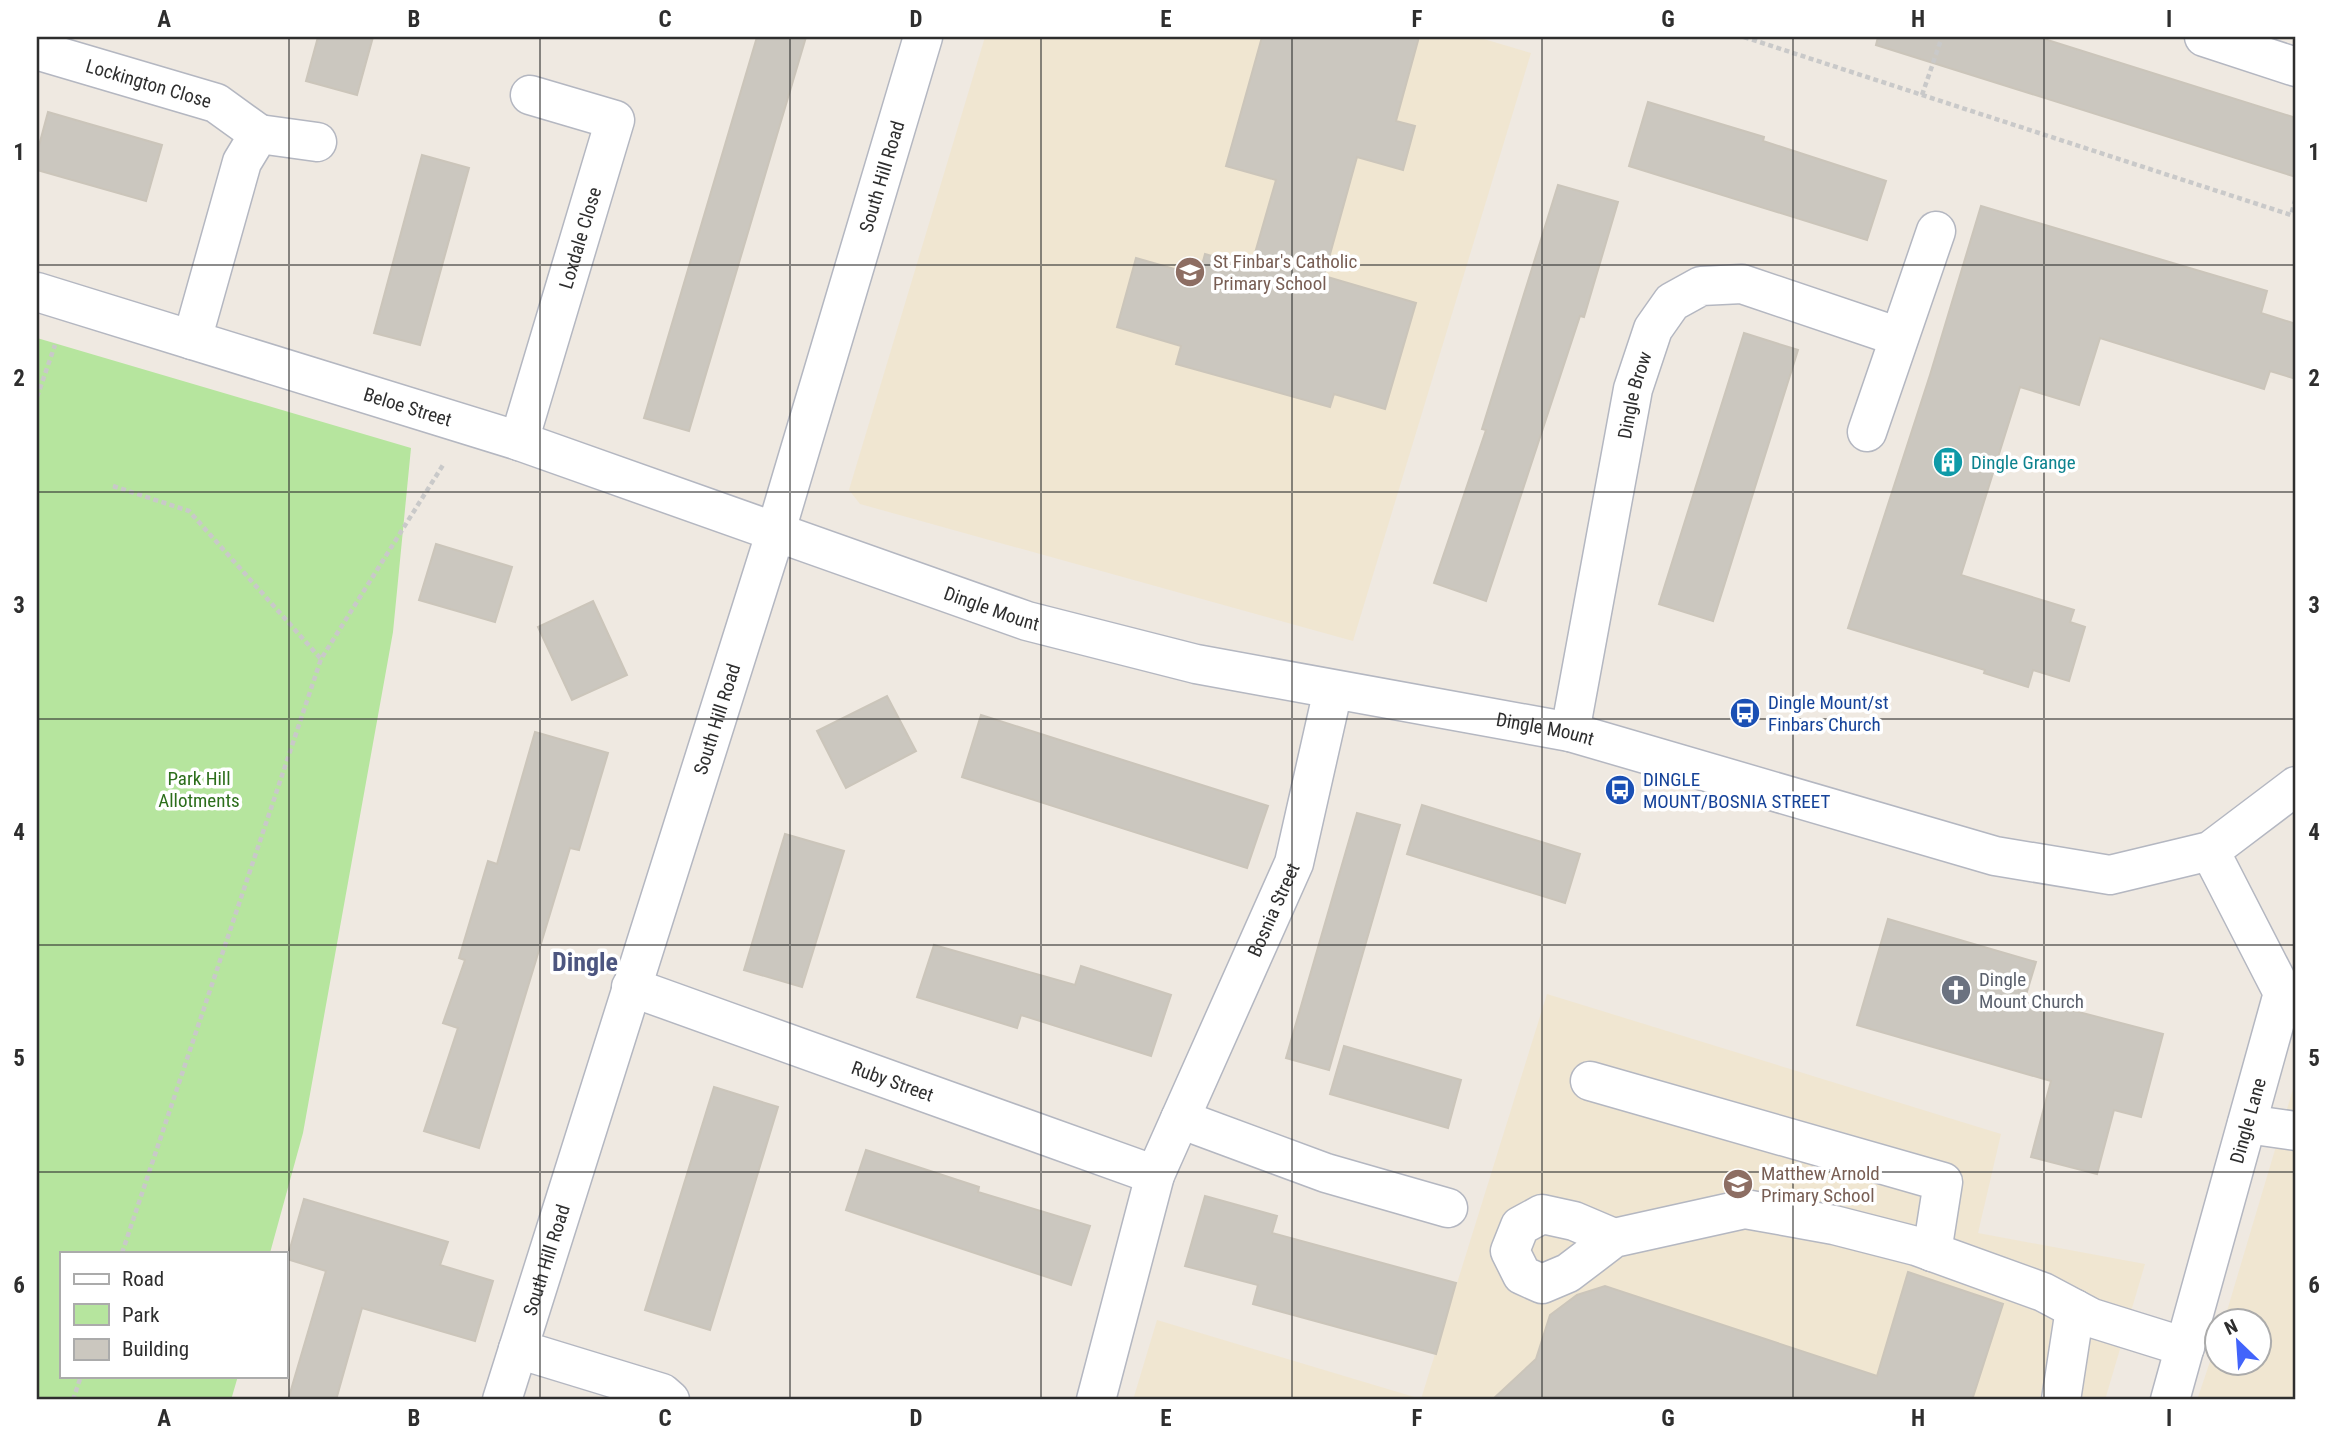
<svg xmlns="http://www.w3.org/2000/svg" width="2333" height="1437" viewBox="0 0 2333 1437" font-family="'Roboto Condensed',sans-serif">
  <rect width="100%" height="100%" fill="#efe9e1"/>
  <g fill="#f0e6d1">
    <path d="M985,37H1477L1531,53L1353,641L860,504L849,490Z"/>
    <path d="M1547,994L2001,1134L1978,1233L2145,1264L2105,1400H1133L1157,1320L1421,1399Z"/>
    <path d="M2296,1079V1400H2197L2217,1341L2218,1364H2260V1322L2224,1321Z"/>
  </g>
  <path fill="#b6e59e" d="M37,338L411,448L393,632L303,1133L270,1253H61V1376H238L231,1400H37Z"/>
  <g fill="#cbc7bf" stroke="#cbc5ba" stroke-width="2">
    <path d="M318,37H373L357,95L306,81Z"/>
    <path d="M757,37H806L689,431L644,418Z"/>
    <path d="M1262,37H1419L1396,121L1415,126L1403,170L1357,157L1324,276L1416,303L1385,409L1334,394L1330,407L1176,364L1181,346L1117,327L1136,258L1199,276L1205,254L1251,267L1276,180L1226,166Z"/>
    <path d="M1878,37H2038L2296,118V177L1876,45Z"/>
    <path d="M1648,102L1764,137L1763,141L1886,181L1867,240L1629,166Z"/>
    <path d="M48,112L162,145L146,201L37,170V153Z"/>
    <path d="M422,155L469,168L420,345L374,333Z"/>
    <path d="M1558,185L1618,202L1584,317L1580,316L1486,601L1434,583L1486,430L1482,429Z"/>
    <path d="M1981,206L2267,291L2261,313L2296,324V379L2270,371L2264,389L2100,338L2079,405L2020,387L1961,575L2074,610L2070,622L2085,627L2069,681L2033,670L2028,687L1984,673L1985,670L1848,628L1930,375Z"/>
    <path d="M1744,333L1798,350L1713,621L1659,604Z"/>
    <path d="M436,544L512,567L495,622L419,600Z"/>
    <path d="M593,601L627,675L572,700L538,627Z"/>
    <path d="M887,696L916,751L846,788L817,731Z"/>
    <path d="M981,715L1268,806L1247,868L962,777Z"/>
    <path d="M535,732L608,753L579,850L570,848L479,1148L424,1131L458,1028L443,1023L465,960L459,958L488,861L497,864Z"/>
    <path d="M1422,805L1580,854L1565,903L1407,854Z"/>
    <path d="M1357,813L1400,825L1329,1070L1286,1058Z"/>
    <path d="M785,834L844,851L802,987L744,970Z"/>
    <path d="M1888,919L2036,962L2025,998L2163,1034L2141,1117L2114,1110L2097,1174L2031,1157L2051,1081L1857,1025Z"/>
    <path d="M934,945L1075,985L1081,966L1171,995L1151,1056L1021,1015L1017,1028L917,997Z"/>
    <path d="M1344,1046L1461,1080L1448,1128L1330,1094Z"/>
    <path d="M714,1087L778,1107L710,1330L645,1310Z"/>
    <path d="M866,1150L979,1187L978,1192L1090,1226L1071,1285L846,1210Z"/>
    <path d="M1205,1196L1277,1216L1272,1233L1456,1283L1436,1354L1253,1304L1258,1285L1185,1266Z"/>
    <path d="M304,1199L448,1242L440,1265L493,1281L475,1341L362,1308L336,1400H288L326,1271L287,1259Z"/>
    <path d="M1908,1272L2003,1304L1972,1400H1492L1536,1359L1550,1315L1577,1295L1605,1286L1877,1376Z"/>
  </g>
  <g fill="none" stroke-linecap="round" stroke-linejoin="round">
    <g stroke="#b4b7c1" stroke-width="41">
      <g id="minor">
        <path d="M2204,37L2296,67"/>
        <path id="s1" d="M37,42L43,52L216,103L259,134"/>
        <path id="s2" d="M37,292L519,441L1027,621L1196,664L1570,732L1995,856L2110,875L2210,851L2296,786"/>
        <path d="M192,340L242,162L259,134L317,142"/>
        <path d="M1867,432L1936,231"/>
        <path id="s3" d="M519,441L615,120L530,95"/>
        <path id="s4" d="M1570,732L1633,389L1653,329L1672,302L1701,286L1742,284L1899,337"/>
        <path id="s5" d="M631,987L1155,1175"/>
        <path d="M1590,1081L1943,1182L1932,1252"/>
        <path d="M1180,1119L1326,1173L1448,1208"/>
        <path d="M2247,1124L2296,1131"/>
        <path d="M1614,1238L1568,1273L1542,1284L1522,1275L1510,1251L1520,1226L1542,1214L1574,1221L1614,1238L1745,1209L1834,1225L1916,1246L2043,1292L2092,1318L2185,1347"/>
        <path d="M518,1349L662,1393L670,1400"/>
        <path id="s6" d="M502,1400L775,534L923,37"/>
        <path id="s7" d="M1096,1400L1155,1175L1294,863L1333,690"/>
        <path d="M2061,1400L2075,1309"/>
        <path id="s8" d="M2170,1400L2283,993L2210,851"/>
      </g>
    </g>
    <g stroke="#c9c9c9" stroke-width="4.5" stroke-dasharray="5 3.5" stroke-linecap="butt">
      <path d="M1744,37L2291,215L2296,197"/>
      <path d="M1922,95L1942,37"/>
      <path d="M37,397L55,345"/>
      <path d="M113,486L189,511L321,659"/>
      <path d="M122,1253L321,659L443,465"/>
      <path d="M73,1400L81,1376"/>
    </g>
    <use href="#minor" stroke="#fff" stroke-width="38"/>
  </g>
  <path fill="none" stroke="#2e2e2e" stroke-width="2" stroke-opacity="0.55" d="M289,37V1400M540,37V1400M790,37V1400M1041,37V1400M1292,37V1400M1542,37V1400M1793,37V1400M2044,37V1400M37,265H2296M37,492H2296M37,719H2296M37,945H2296M37,1172H2296"/>
  <defs>
    <g id="school-disc" transform="scale(1.575)"><circle r="9.5" fill="#8d6e63" stroke="#fff"/><path d="M0-5L7-2L0 1L-7-2ZM-4 1L0 2.5L4 1V4Q0 6-4 4Z" fill="#fff"/></g>
    <g id="building-disc" transform="scale(1.575)"><circle r="9.5" fill="#0f9aa8" stroke="#fff"/><path d="M-4-6H4V6H1V3H-1V6H-4ZM-2.5-4.3h1.7v1.8h-1.7ZM.8-4.3h1.7v1.8H.8ZM-2.5-1h1.7V.8h-1.7ZM.8-1h1.7V.8H.8Z" fill="#fff"/></g>
    <g id="bus-disc" transform="scale(1.575)"><circle r="9.5" fill="#1a4fb4" stroke="#fff"/><path d="M-5-6H5V4H4V6H2V4H-2V6H-4V4H-5ZM-3.5-4V0h7V-4ZM-3.5 1.2v1.5H-2V1.2ZM2 1.2v1.5H3.5V1.2Z" fill="#fff"/></g>
    <g id="church-disc" transform="scale(1.575)"><circle r="9.5" fill="#6b7280" stroke="#fff"/><path d="M-1.2-6h2.4v3.5h3.3v2.4h-3.3V6h-2.4V-.1h-3.3v-2.4h3.3Z" fill="#fff"/></g>
  </defs>
  <g fill-rule="evenodd">
    <use href="#school-disc" x="1190" y="272"/>
    <use href="#building-disc" x="1948" y="462"/>
    <use href="#bus-disc" x="1745" y="713"/>
    <use href="#bus-disc" x="1620" y="790"/>
    <use href="#church-disc" x="1956" y="990"/>
    <use href="#school-disc" x="1738" y="1184"/>
  </g>
  <g text-anchor="middle" stroke-width="7" stroke-linejoin="round" paint-order="stroke">
    <g font-size="19" fill="#2e2e2e" stroke="#fff">
      <text dy="7" stroke="none"><textPath href="#s1" startOffset="122">Lockington Close</textPath></text>
      <text dy="7" stroke="none"><textPath href="#s6" startOffset="1281">South Hill Road</textPath></text>
      <text dy="7" stroke="none"><textPath href="#s3" startOffset="212">Loxdale Close</textPath></text>
      <text dy="7" stroke="none"><textPath href="#s4" startOffset="343">Dingle Brow</textPath></text>
      <text dy="7" stroke="none"><textPath href="#s2" startOffset="388">Beloe Street</textPath></text>
      <text dy="7" stroke="none"><textPath href="#s2" startOffset="1006">Dingle Mount</textPath></text>
      <text dy="7" stroke="none"><textPath href="#s6" startOffset="714">South Hill Road</textPath></text>
      <text dy="7" stroke="none"><textPath href="#s2" startOffset="1573">Dingle Mount</textPath></text>
      <text dy="7" stroke="none"><textPath href="#s7" startOffset="523">Bosnia Street</textPath></text>
      <text dy="7" stroke="none"><textPath href="#s5" startOffset="278">Ruby Street</textPath></text>
      <text dy="7" stroke="none"><textPath href="#s8" startOffset="290">Dingle Lane</textPath></text>
      <text dy="7" stroke="none"><textPath href="#s6" startOffset="147">South Hill Road</textPath></text>
    </g>
    <g font-size="19" fill="#785e54" stroke="#fff" text-anchor="start">
      <text x="1213" y="268">St Finbar's Catholic<tspan x="1213" dy="22">Primary School</tspan></text>
      <text x="1761" y="1180">Matthew Arnold<tspan x="1761" dy="22">Primary School</tspan></text>
    </g>
    <g font-size="19" fill="#0d838f" stroke="#fff" text-anchor="start">
      <text x="1971" y="469">Dingle Grange</text>
    </g>
    <g font-size="19" fill="#164399" stroke="#fff" text-anchor="start">
      <text x="1768" y="709">Dingle Mount/st<tspan x="1768" dy="22">Finbars Church</tspan></text>
      <text x="1643" y="786">DINGLE<tspan x="1643" dy="22">MOUNT/BOSNIA STREET</tspan></text>
    </g>
    <g font-size="19" fill="#2c6e1b" stroke="#fff">
      <text x="199" y="785">Park Hill<tspan x="199" dy="22">Allotments</tspan></text>
    </g>
    <g font-size="19" fill="#5b616d" stroke="#fff" text-anchor="start">
      <text x="1979" y="986">Dingle<tspan x="1979" dy="22">Mount Church</tspan></text>
    </g>
    <g font-size="26" font-weight="bold" fill="#4d5680" stroke="#fff">
      <text x="585" y="971">Dingle</text>
    </g>
  </g>
  <rect width="2333" height="1437" fill="none" stroke="#ffffff" stroke-width="77"/>
  <rect x="60" y="1252" width="228" height="126" fill="#ffffff" stroke="#ababab" stroke-width="2"/>
  <rect x="74" y="1274" width="35" height="10" fill="#ffffff" stroke="#ababab" stroke-width="2"/>
  <text x="122" y="1286" font-size="21" fill="#2e2e2e">Road</text>
  <rect x="74" y="1304" width="35" height="21" fill="#b6e59e" stroke="#ababab" stroke-width="2"/>
  <text x="122" y="1322" font-size="21" fill="#2e2e2e">Park</text>
  <rect x="74" y="1339" width="35" height="21" fill="#cbc7bf" stroke="#ababab" stroke-width="2"/>
  <text x="122" y="1356" font-size="21" fill="#2e2e2e">Building</text>
  <g transform="translate(2238 1342) rotate(335)"><circle r="33" fill="#ffffff" stroke="#ababab" stroke-width="2"/>
  <path d="M0-5L12 26L0 18L-12 26Z" fill="#4264fb"/>
  <text y="-10" font-size="19" font-weight="bold" text-anchor="middle" fill="#2e2e2e">N</text>
  </g>
  <rect x="38" y="38" width="2256" height="1360" fill="none" stroke="#2e2e2e" stroke-width="2.5"/>
  <g font-size="23" text-anchor="middle" font-weight="bold" fill="#2e2e2e">
    <text x="164" y="27">A</text>
    <text x="414" y="27">B</text>
    <text x="665" y="27">C</text>
    <text x="916" y="27">D</text>
    <text x="1166" y="27">E</text>
    <text x="1417" y="27">F</text>
    <text x="1668" y="27">G</text>
    <text x="1918" y="27">H</text>
    <text x="2169" y="27">I</text>
    <text x="19" y="160">1</text>
    <text x="2314" y="160">1</text>
    <text x="19" y="386">2</text>
    <text x="2314" y="386">2</text>
    <text x="19" y="613">3</text>
    <text x="2314" y="613">3</text>
    <text x="19" y="840">4</text>
    <text x="2314" y="840">4</text>
    <text x="19" y="1066">5</text>
    <text x="2314" y="1066">5</text>
    <text x="19" y="1293">6</text>
    <text x="2314" y="1293">6</text>
    <text x="164" y="1426">A</text>
    <text x="414" y="1426">B</text>
    <text x="665" y="1426">C</text>
    <text x="916" y="1426">D</text>
    <text x="1166" y="1426">E</text>
    <text x="1417" y="1426">F</text>
    <text x="1668" y="1426">G</text>
    <text x="1918" y="1426">H</text>
    <text x="2169" y="1426">I</text>
  </g>
</svg>
